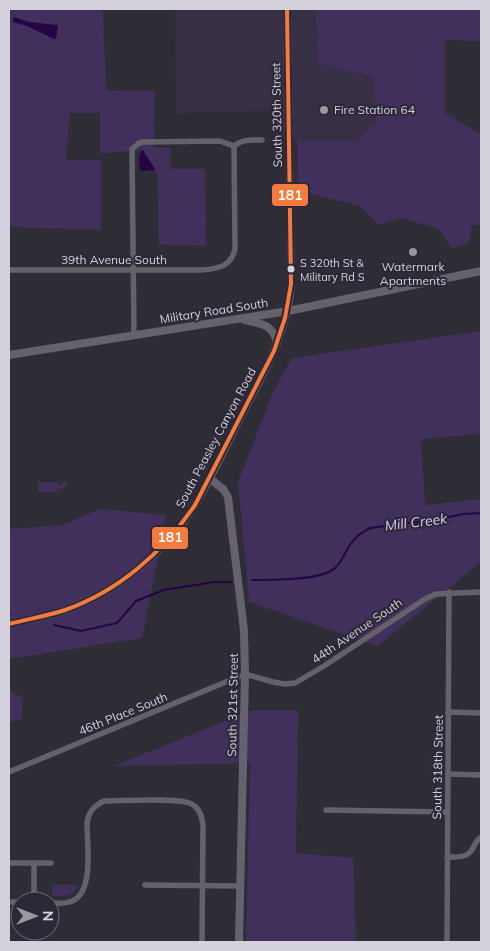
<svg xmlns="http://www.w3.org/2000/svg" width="490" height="951" viewBox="0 0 490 951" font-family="Mulish,sans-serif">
  <rect width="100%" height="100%" fill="#2e2c34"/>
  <path fill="#373044" d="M175,9H316L318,64L374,77L376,124L356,141H297L279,139L277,110L176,113Z"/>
  <g fill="#40305b">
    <path d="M9,9H94L103,11L106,90L155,91L154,147L171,148V169H205L206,246L159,245L157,175L141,151L100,153V113H70L66,160H101V230L9,227Z"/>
    <path d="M316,9H481V41L445,40V113L481,134V224L472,226L469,242L452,249L439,229L401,218L379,225L360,206L298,191L297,141H356L376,124L374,77L318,64Z"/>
    <path d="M481,331V434L421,439L425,505L481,499V562L378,646L249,602L238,482L273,392L292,358Z"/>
    <path d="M65,481L68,484L61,490L58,487V492H38V482H58L59,486Z"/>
    <path d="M100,509L166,515L142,638L9,659V529L62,525Z"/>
    <path d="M9,690L23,698L22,720L9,722Z"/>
    <path d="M252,710H298L296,853L353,858L356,942H246L250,763L114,766Z"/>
    <path d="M53,885H79C73,897 64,896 52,896Z"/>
  </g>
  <g fill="#250445">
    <path d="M14,17L29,22L57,25L58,27L56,38L54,39L27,26L13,22V19Z"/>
    <path d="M142,149L155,169V170L140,171L139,157Z"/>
  </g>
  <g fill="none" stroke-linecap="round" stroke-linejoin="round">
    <g stroke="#250445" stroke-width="2">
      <path d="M252,580C270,580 322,581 335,568C342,562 345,552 350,545C355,537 362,532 370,528L440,519L463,514L481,513"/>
      <path d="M9,616L10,615"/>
      <path d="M54,625L81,631L117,623L136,601L164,590L214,582H232"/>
    </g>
    <g stroke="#64616b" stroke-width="5.5">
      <path d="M234,146C242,139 252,140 262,140"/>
      <path d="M9,270H201C217,269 231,267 235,249L234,146"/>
      <path d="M134,336L132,149L139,143L143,142L220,141L234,146"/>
      <path d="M448,712L481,713"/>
      <path d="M9,772L245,674L273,682L285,684L295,683L324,666L425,599L436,594L481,592"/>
      <path d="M448,774L481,775"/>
      <path d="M326,810L447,812"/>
      <path d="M447,857C455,857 466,858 471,851C475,846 475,841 481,837"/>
      <path d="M9,863H51"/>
      <path d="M34,863V901"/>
      <path d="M145,885L240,886"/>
      <path d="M9,902H20"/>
      <path d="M50,903C56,903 63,904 69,902C95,896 87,845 87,824C88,812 94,806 104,801C122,801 179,797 192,804C199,808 202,817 203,824L202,942"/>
      <path d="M447,942L449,592"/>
    </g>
    <g stroke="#65626e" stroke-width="8">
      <path d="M245,320C262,324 273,324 277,343"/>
      <path d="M9,355L288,311L481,271"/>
      <path d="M209,478L223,489L228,497L244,631L245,674L239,942"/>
      <path d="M9,624C28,619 49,616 68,609C119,590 166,551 195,505C212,476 227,444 242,414C264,373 288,331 291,284L287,9"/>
    </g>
    <g stroke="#2d2838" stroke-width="8">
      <path id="bus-1" d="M9,624C28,619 47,616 65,610C119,591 163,552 195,505L274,351L285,318L291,284L287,9"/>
    </g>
    <use href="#bus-1" stroke="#f6793e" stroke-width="4"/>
  </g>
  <g fill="#9b97a1" stroke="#2d2838" stroke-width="2">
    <circle cx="324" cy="110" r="5"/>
    <circle cx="413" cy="252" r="5"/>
  </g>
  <circle fill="#d5d1dc" stroke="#2d2838" stroke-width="2" cx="291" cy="269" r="4.5"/>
  <g text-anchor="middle" stroke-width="4" stroke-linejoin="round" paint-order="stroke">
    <g font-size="11" fill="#d5d1dc" stroke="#2d2838" text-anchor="start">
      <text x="300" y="267">S 320th St &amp;<tspan x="300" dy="14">Military Rd S</tspan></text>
    </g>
    <g font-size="12" fill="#d5d1dc" stroke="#2d2838" text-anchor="start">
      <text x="334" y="114">Fire Station 64</text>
      <text x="413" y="271" text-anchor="middle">Watermark<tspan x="413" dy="14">Apartments</tspan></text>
    </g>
    <g font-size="12" fill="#d5d1dc" stroke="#2d2838">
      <text transform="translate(277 115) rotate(-91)" y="4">South 320th Street</text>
      <text x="114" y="264">39th Avenue South</text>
      <text transform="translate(214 311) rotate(-9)" y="4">Military Road South</text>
      <text transform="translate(216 438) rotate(-62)" y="4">South Peasley Canyon Road</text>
      <text transform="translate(357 631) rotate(-34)" y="4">44th Avenue South</text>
      <text transform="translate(233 705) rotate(-89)" y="4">South 321st Street</text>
      <text transform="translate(123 714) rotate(-22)" y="4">46th Place South</text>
      <text transform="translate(438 767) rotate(-89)" y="4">South 318th Street</text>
    </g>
    <g font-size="14" font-style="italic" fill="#d9ccf6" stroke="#2d2838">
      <text transform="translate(416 522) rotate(-7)" y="5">Mill Creek</text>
    </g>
  </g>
  <g stroke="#2d2838" stroke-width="2">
    <rect x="271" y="183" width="38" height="24" rx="5" fill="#f6793e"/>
    <rect x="151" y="526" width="38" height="24" rx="5" fill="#f6793e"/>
  </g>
  <g font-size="14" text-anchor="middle" font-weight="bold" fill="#fff">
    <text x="290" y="200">181</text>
    <text x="170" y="542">181</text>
  </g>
  <rect width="490" height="951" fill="none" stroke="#d5d1dc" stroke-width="20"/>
  <g transform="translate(35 916) rotate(90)"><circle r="24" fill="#2d2838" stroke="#706c7a"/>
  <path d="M0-4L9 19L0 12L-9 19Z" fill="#9b97a1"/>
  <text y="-8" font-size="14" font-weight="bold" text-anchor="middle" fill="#d5d1dc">N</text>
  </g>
</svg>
